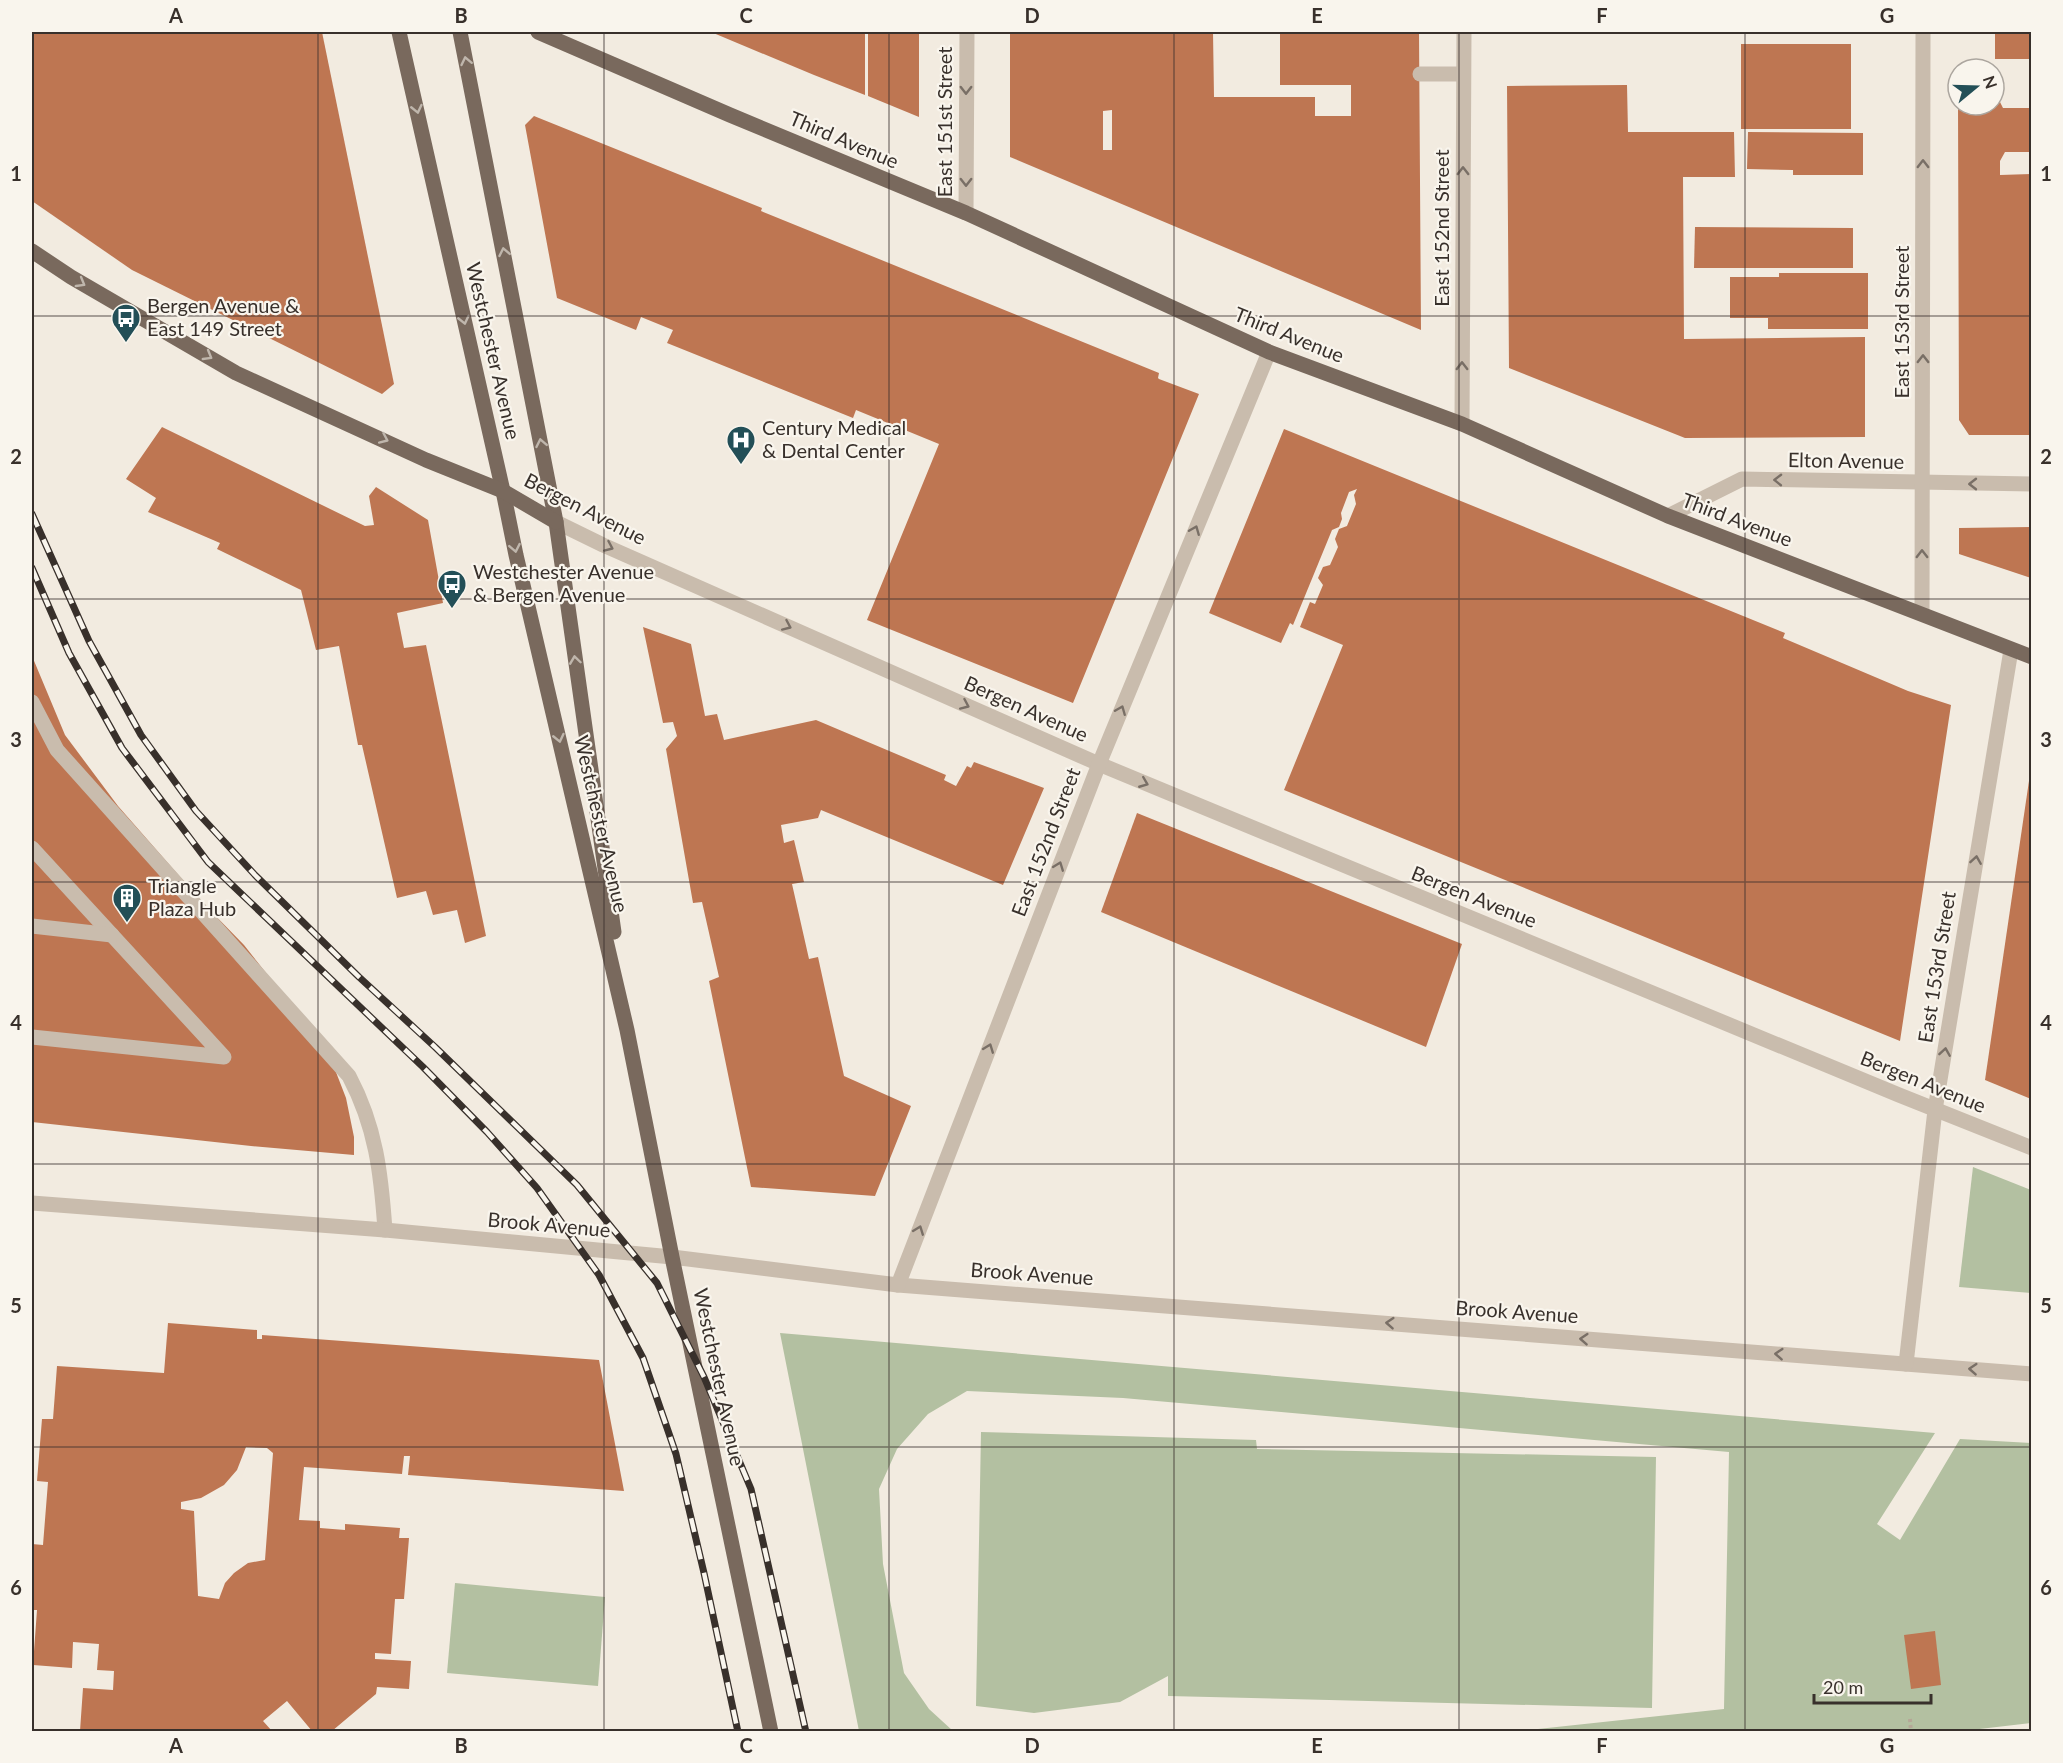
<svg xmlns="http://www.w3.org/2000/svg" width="2063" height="1763" viewBox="0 0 2063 1763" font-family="Lato,sans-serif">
  <rect width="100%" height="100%" fill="#f2ebe0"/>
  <g fill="#b3c0a1">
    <path d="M1973,1167L2031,1190V1293L1959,1287Z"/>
    <path d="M780,1333L1935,1433L1877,1524L1900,1540L1960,1439L2031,1443V1723L1954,1732L1520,1731L1724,1709L1729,1452L1123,1398L967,1391L928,1414L897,1449L879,1489L883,1564L904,1673L929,1709L953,1731H859Z"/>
    <path d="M981,1432L1256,1440L1257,1449L1656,1457L1652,1708L1168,1696V1676L1120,1702L1034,1713L976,1706Z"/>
    <path d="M455,1583L605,1597L598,1686L447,1673Z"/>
  </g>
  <g fill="#be7652" fill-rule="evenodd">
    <path d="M32,32H322L394,384L382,394L132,270L32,201Z"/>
    <path d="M711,32H865V95L814,75Z"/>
    <path d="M868,32H919V117L868,96Z"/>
    <path d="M1010,32H1213L1214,97H1315V116H1351V85H1280V32H1419L1421,330L1010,157ZM1112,110V150H1103V111Z"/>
    <rect x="1995" y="32" width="36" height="27"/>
    <rect x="1741" y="44" width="110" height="85"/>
    <path d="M1627,85L1628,132H1734L1735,177H1683L1684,339L1865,337V437L1685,438L1509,368L1507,86Z"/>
    <path d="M1994,86H1999L2000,102L2003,108H2031V152H2005L2000,161V175L2031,174V435H1969L1959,420L1958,105H1994Z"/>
    <path d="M534,116L762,208L761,211L1159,373L1158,378L1159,379L1199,394L1073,703L867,620L939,444L856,410L853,418L667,343L673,330L641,317L636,330L557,298L525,125Z"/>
    <path d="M1748,132L1863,133V175H1793V170L1747,169Z"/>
    <path d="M1695,227L1853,228V268H1694Z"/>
    <path d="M1779,273H1868V329H1768V318H1730V277H1779Z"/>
    <path d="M162,427L365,526L374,525L369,496L376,487L428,520L443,603L397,613L404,648L426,645L486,936L465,943L457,910L433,915L426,891L397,898L362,745H358L339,646L316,650L301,590L217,549L220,543L148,512L156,498L126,479Z"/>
    <path d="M1284,429L1785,633L1783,638L1908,691L1951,705L1900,1041L1284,790L1343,645L1300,627L1310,602L1315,604L1323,585L1318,578L1323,567L1330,565L1338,547L1335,539L1339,529L1347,526L1356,504L1354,495L1357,489L1349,492L1341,513L1342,519L1339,527L1332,530L1293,625L1290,623L1281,643L1209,613Z"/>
    <path d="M2031,527V578L1959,554V528Z"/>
    <path d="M643,627L691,644L705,716L717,714L724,740L816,720L946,775L944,780L956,786L967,766L971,768L974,762L1044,788L1003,885L821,810L818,818L781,825L784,843L794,840L804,882L792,884L809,959L818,957L844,1076L911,1106L875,1196L751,1187L709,981L719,977L702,902L693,903L666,749L677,736L673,722L663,723Z"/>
    <path d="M32,656L65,735L118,806L202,902L244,945L285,997L334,1067L346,1098L354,1137V1155L251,1146L32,1122Z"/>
    <path d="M2030,774L2031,775V1099L1985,1080Z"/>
    <path d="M1137,813L1462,944L1426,1047L1101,912Z"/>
    <path d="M168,1323L257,1330V1339H262V1335L599,1360L624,1491L408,1475L410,1456H404L402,1474L304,1467L299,1520L320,1521V1528L345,1530V1524L400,1528L399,1538H409L404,1599H395L391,1654L375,1653V1659L411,1661L409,1689L377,1687L376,1694L332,1731H312L287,1701L263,1721L272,1731H80L83,1688L113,1690L114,1671L97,1670L99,1644L73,1642L72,1668L33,1665L37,1610H32V1544L43,1545L48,1482L37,1481L42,1419H53L57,1366L164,1373ZM246,1447L267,1448L273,1453L265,1560L248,1563L234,1573L225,1583L219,1599L198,1596L194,1511L181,1509V1502L201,1498L224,1485L237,1470Z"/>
    <path d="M1935,1631L1941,1685L1911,1689L1904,1635Z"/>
  </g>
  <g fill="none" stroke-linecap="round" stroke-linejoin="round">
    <path stroke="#b5a797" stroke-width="4" stroke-dasharray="3 3" stroke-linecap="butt" d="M1910,1719L1911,1732"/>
    <g stroke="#c9bcad" stroke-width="15">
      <path d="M1420,74H1463"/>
      <path d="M966,213L967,32"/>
      <path d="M1462,424L1464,32"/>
      <path d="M1668,516L1742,479L2032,484"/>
      <path d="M556,522L603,545L1099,764L1899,1095L2032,1148"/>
      <path d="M1922,613L1923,32"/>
      <path d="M32,702L57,750L349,1076C376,1127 381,1173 385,1230"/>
      <path d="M32,848L224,1057L32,1037"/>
      <path d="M32,926L112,935"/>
      <path d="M32,1203L385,1230L672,1257L898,1285L2032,1374"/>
      <path d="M898,1285L1099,764L1269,352"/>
      <path d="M1906,1364L1935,1110L2011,650"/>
    </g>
    <g stroke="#79695d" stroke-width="15">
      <path d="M399,32L503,491L516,555L627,1030L672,1257L771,1732"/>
      <path d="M460,32L556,522L614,932"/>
      <path d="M538,32L730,115L966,213L1269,352L1462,424L1668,516L2032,657"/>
      <path d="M32,251L71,277L236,373L426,460L503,491L556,522"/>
    </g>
    <g stroke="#38302b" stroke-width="7">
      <g id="rail">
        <path d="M32,514L89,641L141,735L196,811L255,875L359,977L435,1047L577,1185L657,1283L704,1377L751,1489L806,1732"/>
        <path d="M32,568L69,653L122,748L208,862L423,1067L487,1132L537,1188L599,1275L643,1358L676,1454L704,1573L738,1732"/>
      </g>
    </g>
    <use href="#rail" stroke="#f9f5ed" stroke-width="4.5" stroke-dasharray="14" stroke-linecap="butt"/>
  </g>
  <defs><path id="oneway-chevron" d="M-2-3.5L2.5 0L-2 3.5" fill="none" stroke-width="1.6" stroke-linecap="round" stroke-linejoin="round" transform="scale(1.5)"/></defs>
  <g stroke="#bfb6ac">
    <use href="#oneway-chevron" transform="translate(466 61) rotate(-102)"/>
    <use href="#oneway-chevron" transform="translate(417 109) rotate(77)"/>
    <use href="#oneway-chevron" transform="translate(504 252) rotate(-101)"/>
    <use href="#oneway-chevron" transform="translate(81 283) rotate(30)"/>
    <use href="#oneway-chevron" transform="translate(464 320) rotate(77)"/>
    <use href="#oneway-chevron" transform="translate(208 356) rotate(30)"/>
    <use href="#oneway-chevron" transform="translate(384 439) rotate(24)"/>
    <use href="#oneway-chevron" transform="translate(541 443) rotate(-101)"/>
    <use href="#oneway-chevron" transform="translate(515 548) rotate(79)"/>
    <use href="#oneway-chevron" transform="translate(575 660) rotate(-98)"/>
    <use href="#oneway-chevron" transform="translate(559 738) rotate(77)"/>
  </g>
  <g stroke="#796f66">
    <use href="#oneway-chevron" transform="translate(966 90) rotate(90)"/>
    <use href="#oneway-chevron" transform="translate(1923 164) rotate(-90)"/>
    <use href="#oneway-chevron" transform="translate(1463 171) rotate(-90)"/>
    <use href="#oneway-chevron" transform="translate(966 182) rotate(90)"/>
    <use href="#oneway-chevron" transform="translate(1923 359) rotate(-90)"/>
    <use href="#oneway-chevron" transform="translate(1462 366) rotate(-90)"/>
    <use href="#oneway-chevron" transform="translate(1778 480) rotate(-179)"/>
    <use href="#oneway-chevron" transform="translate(1973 484) rotate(-180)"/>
    <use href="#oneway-chevron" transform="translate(1195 530) rotate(-68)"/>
    <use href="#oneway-chevron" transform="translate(609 547) rotate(24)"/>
    <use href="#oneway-chevron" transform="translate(1922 554) rotate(-90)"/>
    <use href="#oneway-chevron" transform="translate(787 626) rotate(24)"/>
    <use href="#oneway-chevron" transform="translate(965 705) rotate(24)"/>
    <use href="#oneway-chevron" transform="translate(1121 710) rotate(-68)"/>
    <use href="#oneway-chevron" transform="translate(1144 783) rotate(22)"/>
    <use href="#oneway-chevron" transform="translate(1976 860) rotate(-81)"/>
    <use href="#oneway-chevron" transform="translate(1059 866) rotate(-69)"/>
    <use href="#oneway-chevron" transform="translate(989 1048) rotate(-69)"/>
    <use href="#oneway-chevron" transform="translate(1945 1052) rotate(-81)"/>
    <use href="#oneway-chevron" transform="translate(919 1230) rotate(-69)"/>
    <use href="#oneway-chevron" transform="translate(1390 1323) rotate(-176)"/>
    <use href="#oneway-chevron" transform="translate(1584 1339) rotate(-176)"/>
    <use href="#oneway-chevron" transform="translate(1779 1354) rotate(-176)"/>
    <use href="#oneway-chevron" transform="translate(1973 1369) rotate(-176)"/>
  </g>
  <path fill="none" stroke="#38302b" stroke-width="1.5" stroke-opacity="0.55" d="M318,32V1732M604,32V1732M889,32V1732M1174,32V1732M1459,32V1732M1745,32V1732M32,316H2032M32,599H2032M32,882H2032M32,1164H2032M32,1447H2032"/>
  <defs>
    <g id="bus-pin" transform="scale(1.5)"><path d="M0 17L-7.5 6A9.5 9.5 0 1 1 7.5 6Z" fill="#234f57" stroke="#f9f5ed"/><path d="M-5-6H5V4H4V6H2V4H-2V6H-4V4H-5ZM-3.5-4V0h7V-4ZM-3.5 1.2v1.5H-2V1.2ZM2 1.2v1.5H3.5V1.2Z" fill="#fff"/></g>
    <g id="hospital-pin" transform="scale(1.5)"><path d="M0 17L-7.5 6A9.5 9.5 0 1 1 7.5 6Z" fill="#234f57" stroke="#f9f5ed"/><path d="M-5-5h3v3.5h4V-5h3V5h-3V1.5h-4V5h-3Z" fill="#fff"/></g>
    <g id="building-pin" transform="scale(1.5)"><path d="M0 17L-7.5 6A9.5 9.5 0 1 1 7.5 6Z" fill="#234f57" stroke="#f9f5ed"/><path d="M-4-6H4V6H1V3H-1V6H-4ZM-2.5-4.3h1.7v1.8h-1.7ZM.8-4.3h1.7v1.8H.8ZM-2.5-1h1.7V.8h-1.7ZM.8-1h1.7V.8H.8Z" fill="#fff"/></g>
  </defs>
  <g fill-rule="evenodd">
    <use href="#bus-pin" x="126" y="318"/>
    <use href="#hospital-pin" x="741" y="440"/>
    <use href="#bus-pin" x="452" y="584"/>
    <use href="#building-pin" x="127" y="898"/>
  </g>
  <g text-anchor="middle" stroke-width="4.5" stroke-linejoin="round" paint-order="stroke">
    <g font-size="20" fill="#38302b" stroke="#f9f5ed">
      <text transform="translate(945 122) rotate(-90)" y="7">East 151st Street</text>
      <text transform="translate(844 140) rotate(23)" y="7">Third Avenue</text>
      <text transform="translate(1442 228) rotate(-90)" y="7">East 152nd Street</text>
      <text transform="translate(1902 322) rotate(-90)" y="7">East 153rd Street</text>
      <text transform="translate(1289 335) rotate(22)" y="7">Third Avenue</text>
      <text transform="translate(493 351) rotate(77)" y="7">Westchester Avenue</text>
      <text transform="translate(1846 461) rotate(1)" y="7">Elton Avenue</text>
      <text transform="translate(585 509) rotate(27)" y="7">Bergen Avenue</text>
      <text transform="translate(1737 520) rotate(21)" y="7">Third Avenue</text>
      <text transform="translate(1026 709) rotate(24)" y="7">Bergen Avenue</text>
      <text transform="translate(601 824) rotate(77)" y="7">Westchester Avenue</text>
      <text transform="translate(1046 842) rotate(-69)" y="7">East 152nd Street</text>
      <text transform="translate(1474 897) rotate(22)" y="7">Bergen Avenue</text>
      <text transform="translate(1937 967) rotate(-81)" y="7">East 153rd Street</text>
      <text transform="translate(1923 1082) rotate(22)" y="7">Bergen Avenue</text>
      <text transform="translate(549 1225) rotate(5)" y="7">Brook Avenue</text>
      <text transform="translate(1032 1274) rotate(4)" y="7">Brook Avenue</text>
      <text transform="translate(1517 1312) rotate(4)" y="7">Brook Avenue</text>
      <text transform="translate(719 1377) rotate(78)" y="7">Westchester Avenue</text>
    </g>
    <g font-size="20" fill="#38302b" stroke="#f9f5ed" text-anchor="start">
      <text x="147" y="313">Bergen Avenue &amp;<tspan x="147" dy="23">East 149 Street</tspan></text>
      <text x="762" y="435">Century Medical<tspan x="762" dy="23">&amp; Dental Center</tspan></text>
      <text x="473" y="579">Westchester Avenue<tspan x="473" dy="23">&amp; Bergen Avenue</tspan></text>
      <text x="148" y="893">Triangle<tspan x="148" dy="23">Plaza Hub</tspan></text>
    </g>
  </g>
  <rect width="2063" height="1763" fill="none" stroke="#f9f5ed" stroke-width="66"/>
  <g transform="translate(1976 87) rotate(71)"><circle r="28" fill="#f9f5ed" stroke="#aca69f" stroke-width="1.5"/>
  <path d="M0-4.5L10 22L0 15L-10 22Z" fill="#234f57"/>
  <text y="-9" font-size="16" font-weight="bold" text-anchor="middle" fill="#38302b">N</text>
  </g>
  <path d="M1814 1694v9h117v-9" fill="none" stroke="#38302b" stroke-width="3"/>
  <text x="1823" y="1694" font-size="18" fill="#38302b" stroke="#f9f5ed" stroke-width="4.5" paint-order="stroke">20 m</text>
  <rect x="33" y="33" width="1997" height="1697" fill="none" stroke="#38302b" stroke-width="2"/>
  <g font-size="20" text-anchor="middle" font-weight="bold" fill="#38302b">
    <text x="176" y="23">A</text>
    <text x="461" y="23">B</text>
    <text x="746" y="23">C</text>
    <text x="1032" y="23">D</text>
    <text x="1317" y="23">E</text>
    <text x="1602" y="23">F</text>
    <text x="1887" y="23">G</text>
    <text x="16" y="181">1</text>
    <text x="2046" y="181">1</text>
    <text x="16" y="464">2</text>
    <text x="2046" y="464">2</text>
    <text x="16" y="747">3</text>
    <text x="2046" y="747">3</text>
    <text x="16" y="1030">4</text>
    <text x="2046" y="1030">4</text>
    <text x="16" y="1313">5</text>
    <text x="2046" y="1313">5</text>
    <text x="16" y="1595">6</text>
    <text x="2046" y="1595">6</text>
    <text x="176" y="1753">A</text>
    <text x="461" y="1753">B</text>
    <text x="746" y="1753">C</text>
    <text x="1032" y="1753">D</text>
    <text x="1317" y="1753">E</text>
    <text x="1602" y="1753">F</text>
    <text x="1887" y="1753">G</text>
  </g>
</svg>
